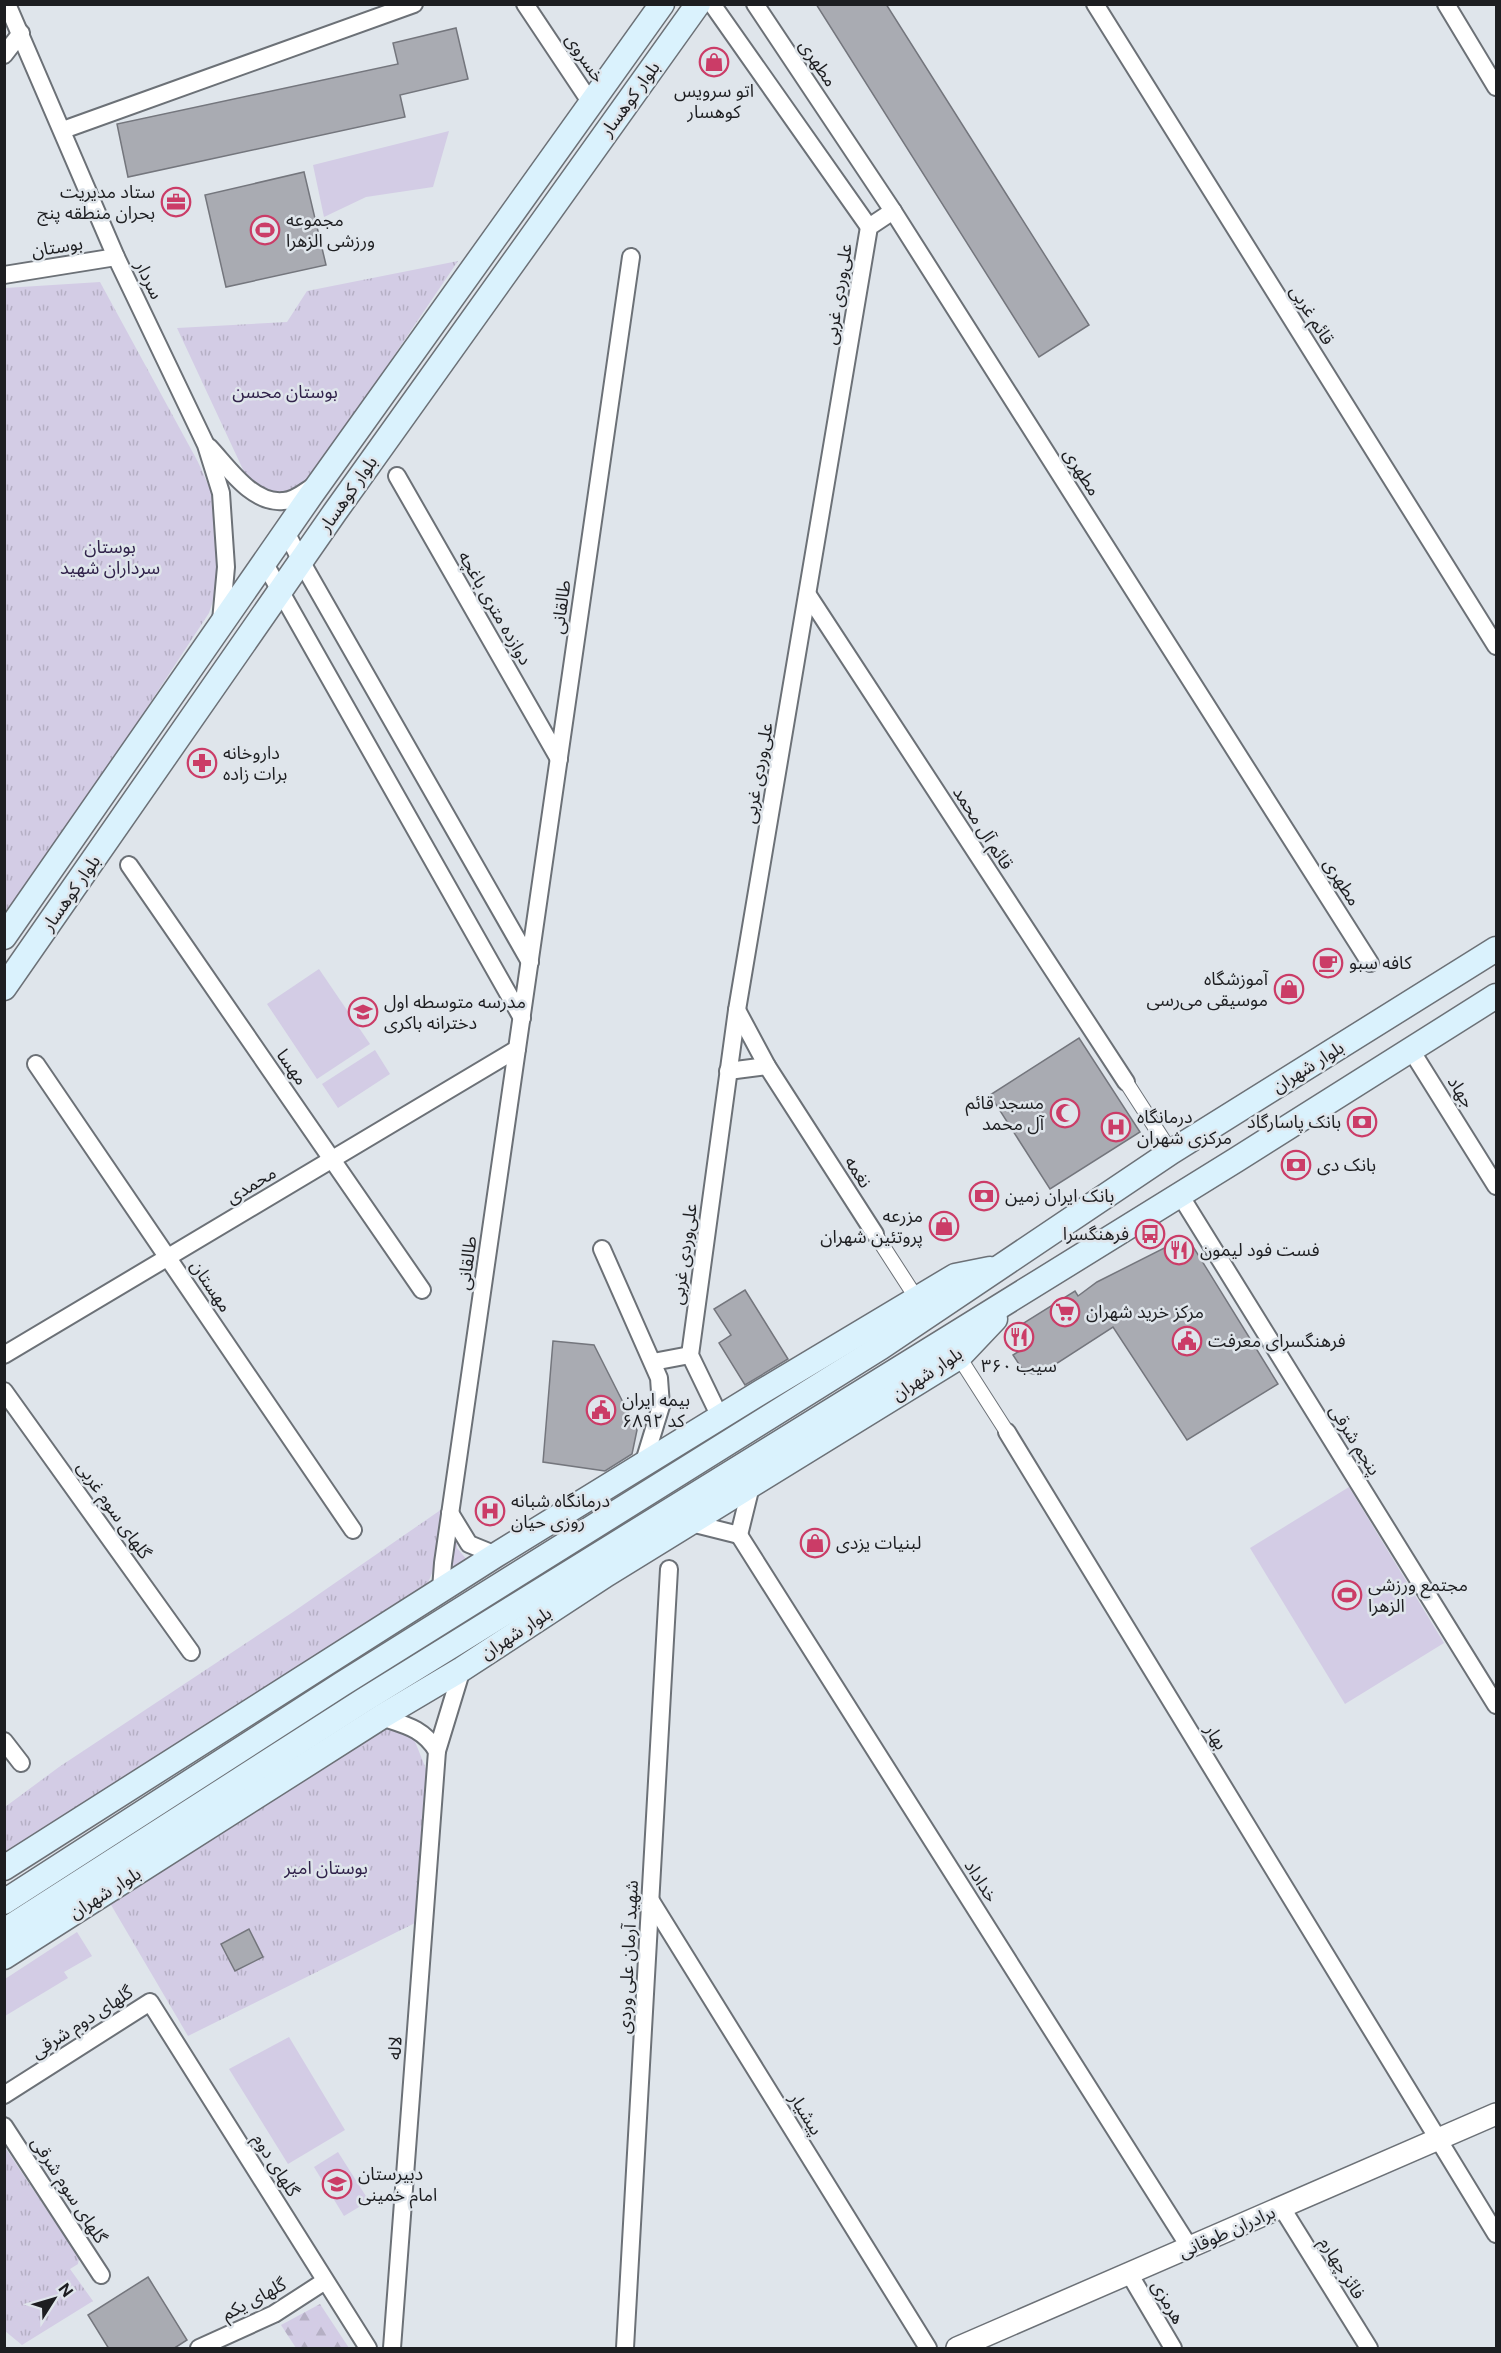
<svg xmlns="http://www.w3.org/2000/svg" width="1501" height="2353" viewBox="0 0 1501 2353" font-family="'Public Sans','Noto Sans Arabic',sans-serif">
  <defs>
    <pattern id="forest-firs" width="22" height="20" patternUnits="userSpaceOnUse" patternTransform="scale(1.5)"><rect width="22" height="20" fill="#d3cce5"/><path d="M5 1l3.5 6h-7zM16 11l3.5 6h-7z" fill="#b5afc4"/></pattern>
    <pattern id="park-tufts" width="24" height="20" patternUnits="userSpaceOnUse" patternTransform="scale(1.5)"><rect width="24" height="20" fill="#d3cce5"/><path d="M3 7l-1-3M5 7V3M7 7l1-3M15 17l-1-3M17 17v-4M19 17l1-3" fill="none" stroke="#b5afc4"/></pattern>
  </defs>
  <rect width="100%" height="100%" fill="#dfe5eb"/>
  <g fill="#d3cce5">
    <path d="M449,131L433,187L366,197L324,217L313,165Z"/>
    <path d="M319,969L370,1044L317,1079L267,1004Z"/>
    <path d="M375,1050L390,1074L338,1108L322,1084Z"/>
    <path d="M1349,1487L1444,1643L1345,1704L1250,1548Z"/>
    <path d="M453,1536L457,1538V1548L468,1561L455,1570H449Z"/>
    <path d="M77,1932L92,1956L64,1972L68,1978L5,2016V1979Z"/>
    <path d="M289,2037L345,2130L288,2164L229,2069Z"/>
    <path d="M338,2152L369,2201L344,2216L314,2167Z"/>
  </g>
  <path fill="url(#forest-firs)" d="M320,2304L349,2348H296L281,2325Z"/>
  <g fill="url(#park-tufts)">
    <path d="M458,261L307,484C278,501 271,497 246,476L177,328L287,322L307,291Z"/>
    <path d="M100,282L198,462L212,493L217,526V589L209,613L38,874L5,920V288Z"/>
    <path d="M442,1509L435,1566L425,1590L5,1858V1807L59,1767L293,1612Z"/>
    <path d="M392,1728L404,1731L414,1739L426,1769L415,1923L188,2036L107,1898L380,1729Z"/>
    <path d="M4,2146L79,2258L78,2264L70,2269L93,2301L22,2345L5,2331Z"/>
  </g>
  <g fill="#a9abb2" stroke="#74767d" stroke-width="1.5">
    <path d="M816,4H886L1089,325L1039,357Z"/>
    <path d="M456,28L468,79L400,95L405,117L128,177L117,124L398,64L393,43Z"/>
    <path d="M304,172L326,265L226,287L205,195Z"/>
    <path d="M1079,1038L1140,1132L1050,1189L990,1095Z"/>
    <path d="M1184,1238L1189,1240L1278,1384L1187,1440L1113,1327L1039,1375L1024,1372L1013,1355L1018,1352L1006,1334L1075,1291L1078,1296L1097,1282Z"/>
    <path d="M745,1290L788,1359L745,1385L719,1343L731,1335L714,1309Z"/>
    <path d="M553,1341L594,1345L637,1430L632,1454L605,1471L543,1462Z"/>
    <path d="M249,1929L263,1957L235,1971L221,1944Z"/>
    <path d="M148,2277L187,2340L173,2349H109L88,2315Z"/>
  </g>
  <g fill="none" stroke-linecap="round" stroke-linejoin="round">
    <g stroke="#6c7177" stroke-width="16">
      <g id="pedestrian">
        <path d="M1126,1082L1171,1152"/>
        <path d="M875,1234L917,1299"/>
        <path d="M959,1357L1007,1432"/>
      </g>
    </g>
    <g stroke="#6c7177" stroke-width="20">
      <g id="minor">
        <path d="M7,4L116,257L206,445L221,493L226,567L221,621"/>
        <path d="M525,4L591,103"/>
        <path d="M712,4L869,227"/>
        <path d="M755,4L893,211L1370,963"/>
        <path d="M1095,4L1496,646"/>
        <path d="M1446,4L1496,87"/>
        <path d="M4,55L21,33"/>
        <path d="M63,130L414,4"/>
        <path d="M4,275L116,257"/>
        <path d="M209,447C228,467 252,504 283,501C294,501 303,493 312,487"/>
        <path d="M397,476L559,759"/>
        <path d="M286,532L301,561L530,962"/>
        <path d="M265,564L522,1018"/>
        <path d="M808,595L1126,1082"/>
        <path d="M129,865L422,1290"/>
        <path d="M737,1010L767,1066L875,1234"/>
        <path d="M1411,1050L1496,1186"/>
        <path d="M36,1064L353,1530"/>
        <path d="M728,1071L767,1066"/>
        <path d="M1180,1195L1496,1705"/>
        <path d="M602,1249L659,1378L661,1406L643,1465"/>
        <path d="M4,1355L517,1049"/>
        <path d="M653,1362L690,1355"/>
        <path d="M4,1391L191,1652"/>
        <path d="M720,1417L690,1355L737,1010L869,227L893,211"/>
        <path d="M1007,1432L1496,2234"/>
        <path d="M450,1513L469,1544L496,1555"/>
        <path d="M691,1523L739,1535L751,1486"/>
        <path d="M739,1535L1190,2248"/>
        <path d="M441,1589L443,1563L631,257"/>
        <path d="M381,1717C405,1725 423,1728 437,1751"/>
        <path d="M4,1741L21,1763"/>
        <path d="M651,1901L928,2348"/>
        <path d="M4,2095L150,2002L368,2348"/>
        <path d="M4,2126L101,2275"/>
        <path d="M1282,2208L1369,2348"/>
        <path d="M1130,2275L1173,2348"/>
        <path d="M199,2348L274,2314L325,2281"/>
        <path d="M392,2348L437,1751L462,1669"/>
        <path d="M625,2348L669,1569"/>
      </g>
    </g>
    <g stroke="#6c7177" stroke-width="24">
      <path id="tertiary" d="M957,2348L1496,2114"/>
    </g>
    <g stroke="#6c7177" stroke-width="27">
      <g id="secondary">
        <path d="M4,937L311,495L662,4"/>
        <path d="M4,988L335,512L698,4"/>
        <path d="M4,1868L496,1555L761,1392L955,1276L990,1269"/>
        <path d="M4,1902L342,1684L881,1347L1171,1152L1496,949"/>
        <path d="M4,1931L364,1700L1236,1160L1496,996"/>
        <path d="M4,1957L381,1717L462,1669L607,1574L959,1357L995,1319"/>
      </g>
    </g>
    <use href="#pedestrian" stroke="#fff" stroke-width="14"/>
    <use href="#minor" stroke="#fff" stroke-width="16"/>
    <use href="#tertiary" stroke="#fff" stroke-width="21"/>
    <use href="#secondary" stroke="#daf2fd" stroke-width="24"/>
  </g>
  <defs>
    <g id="shop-ring" transform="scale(1.5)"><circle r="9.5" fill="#dfe5eb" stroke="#cb3c67" stroke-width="1.5"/><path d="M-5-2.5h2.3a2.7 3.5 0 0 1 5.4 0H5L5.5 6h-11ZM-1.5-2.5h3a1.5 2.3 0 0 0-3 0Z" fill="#cb3c67"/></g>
    <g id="office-ring" transform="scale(1.5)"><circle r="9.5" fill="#dfe5eb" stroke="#cb3c67" stroke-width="1.5"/><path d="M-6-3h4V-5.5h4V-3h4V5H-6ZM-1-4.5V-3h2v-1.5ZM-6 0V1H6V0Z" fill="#cb3c67"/></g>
    <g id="stadium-ring" transform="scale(1.5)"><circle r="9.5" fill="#dfe5eb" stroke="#cb3c67" stroke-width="1.5"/><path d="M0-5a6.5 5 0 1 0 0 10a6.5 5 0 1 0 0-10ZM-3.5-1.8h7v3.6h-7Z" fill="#cb3c67"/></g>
    <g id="pharmacy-ring" transform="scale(1.5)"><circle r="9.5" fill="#dfe5eb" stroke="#cb3c67" stroke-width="1.5"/><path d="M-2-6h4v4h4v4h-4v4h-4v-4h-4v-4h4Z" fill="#cb3c67"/></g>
    <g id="cafe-ring" transform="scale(1.5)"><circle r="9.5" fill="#dfe5eb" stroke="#cb3c67" stroke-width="1.5"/><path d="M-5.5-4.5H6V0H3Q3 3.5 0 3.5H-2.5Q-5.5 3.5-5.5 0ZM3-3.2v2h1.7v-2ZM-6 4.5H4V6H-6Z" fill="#cb3c67"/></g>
    <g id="school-ring" transform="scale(1.5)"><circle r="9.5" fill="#dfe5eb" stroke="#cb3c67" stroke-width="1.5"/><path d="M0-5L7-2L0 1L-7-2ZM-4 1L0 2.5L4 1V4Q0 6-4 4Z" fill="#cb3c67"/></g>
    <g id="mosque-ring" transform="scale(1.5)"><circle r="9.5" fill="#dfe5eb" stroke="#cb3c67" stroke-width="1.5"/><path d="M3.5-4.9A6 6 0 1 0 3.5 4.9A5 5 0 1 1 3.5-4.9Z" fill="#cb3c67"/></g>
    <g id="bank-ring" transform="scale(1.5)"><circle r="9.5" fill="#dfe5eb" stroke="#cb3c67" stroke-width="1.5"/><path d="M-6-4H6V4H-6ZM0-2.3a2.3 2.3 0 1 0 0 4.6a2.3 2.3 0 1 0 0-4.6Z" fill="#cb3c67"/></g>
    <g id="hospital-ring" transform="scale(1.5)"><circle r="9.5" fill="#dfe5eb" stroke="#cb3c67" stroke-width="1.5"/><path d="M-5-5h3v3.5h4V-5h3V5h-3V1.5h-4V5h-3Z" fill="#cb3c67"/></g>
    <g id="bus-ring" transform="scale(1.5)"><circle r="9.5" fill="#dfe5eb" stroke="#cb3c67" stroke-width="1.5"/><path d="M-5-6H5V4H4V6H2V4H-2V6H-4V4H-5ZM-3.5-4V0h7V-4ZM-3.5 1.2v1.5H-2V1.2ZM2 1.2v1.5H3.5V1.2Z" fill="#cb3c67"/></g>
    <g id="restaurant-ring" transform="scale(1.5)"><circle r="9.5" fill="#dfe5eb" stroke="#cb3c67" stroke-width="1.5"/><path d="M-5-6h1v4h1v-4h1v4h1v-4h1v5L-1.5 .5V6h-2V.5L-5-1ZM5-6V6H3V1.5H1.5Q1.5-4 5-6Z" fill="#cb3c67"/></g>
    <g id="supermarket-ring" transform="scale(1.5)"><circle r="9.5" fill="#dfe5eb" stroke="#cb3c67" stroke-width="1.5"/><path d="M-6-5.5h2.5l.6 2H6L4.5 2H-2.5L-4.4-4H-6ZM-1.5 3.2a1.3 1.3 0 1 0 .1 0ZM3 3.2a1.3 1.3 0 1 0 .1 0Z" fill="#cb3c67"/></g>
    <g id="civic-ring" transform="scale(1.5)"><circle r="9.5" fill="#dfe5eb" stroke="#cb3c67" stroke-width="1.5"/><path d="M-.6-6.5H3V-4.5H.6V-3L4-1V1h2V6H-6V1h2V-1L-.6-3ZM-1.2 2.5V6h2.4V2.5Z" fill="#cb3c67"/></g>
  </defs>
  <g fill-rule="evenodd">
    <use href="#shop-ring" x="714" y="62"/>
    <use href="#office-ring" x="176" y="202"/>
    <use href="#stadium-ring" x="265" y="230"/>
    <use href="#pharmacy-ring" x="202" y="763"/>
    <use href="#cafe-ring" x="1328" y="963"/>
    <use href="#shop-ring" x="1289" y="989"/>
    <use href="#school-ring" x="363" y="1012"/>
    <use href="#mosque-ring" x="1065" y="1113"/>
    <use href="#bank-ring" x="1362" y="1122"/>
    <use href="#hospital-ring" x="1116" y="1127"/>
    <use href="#bank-ring" x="1296" y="1165"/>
    <use href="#bank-ring" x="984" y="1196"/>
    <use href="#shop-ring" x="944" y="1226"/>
    <use href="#bus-ring" x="1150" y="1234"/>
    <use href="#restaurant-ring" x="1179" y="1250"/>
    <use href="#supermarket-ring" x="1065" y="1312"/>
    <use href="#restaurant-ring" x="1019" y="1337"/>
    <use href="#civic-ring" x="1187" y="1341"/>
    <use href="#civic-ring" x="601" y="1410"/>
    <use href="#hospital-ring" x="490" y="1511"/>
    <use href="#shop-ring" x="815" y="1543"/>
    <use href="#stadium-ring" x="1347" y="1595"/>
    <use href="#school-ring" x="337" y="2184"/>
  </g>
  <g text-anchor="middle" stroke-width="5" stroke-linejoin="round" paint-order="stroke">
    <g font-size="18" fill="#1d1e21" stroke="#dfe5eb">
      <text transform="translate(585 58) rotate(56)" y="6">خسروی</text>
      <text transform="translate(818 63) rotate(56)" y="6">مطهری</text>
      <text transform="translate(630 99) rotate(-54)" y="6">بلوار کوهسار</text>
      <text transform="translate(57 247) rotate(-9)" y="6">بوستان</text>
      <text transform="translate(149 280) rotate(64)" y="6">سردار</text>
      <text transform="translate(838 294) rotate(-81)" y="6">علی‌وردی غربی</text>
      <text transform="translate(1312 315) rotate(58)" y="6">قائم غربی</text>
      <text transform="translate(1082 472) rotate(58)" y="6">مطهری</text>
      <text transform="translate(348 494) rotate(-55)" y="6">بلوار کوهسار</text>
      <text transform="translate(561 607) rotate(-82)" y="6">طالقانی</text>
      <text transform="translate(495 608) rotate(60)" y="6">دوازده متری باغچه</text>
      <text transform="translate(758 773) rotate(-80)" y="6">علی‌وردی غربی</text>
      <text transform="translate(983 828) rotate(57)" y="6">قائم آل محمد</text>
      <text transform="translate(1342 882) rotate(58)" y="6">مطهری</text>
      <text transform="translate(71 893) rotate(-55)" y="6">بلوار کوهسار</text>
      <text transform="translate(292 1067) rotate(55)" y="6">مهسا</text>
      <text transform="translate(1308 1067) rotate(-32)" y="6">بلوار شهران</text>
      <text transform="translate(1461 1092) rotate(58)" y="6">جهاد</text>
      <text transform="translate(858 1172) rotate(57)" y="6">نغمه</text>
      <text transform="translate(251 1185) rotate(-31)" y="6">محمدی</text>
      <text transform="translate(684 1254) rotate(-82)" y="6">علی‌وردی غربی</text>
      <text transform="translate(467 1263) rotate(-82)" y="6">طالقانی</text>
      <text transform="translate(211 1286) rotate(56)" y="6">مهستان</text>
      <text transform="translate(927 1374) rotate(-34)" y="6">بلوار شهران</text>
      <text transform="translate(1355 1440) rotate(58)" y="6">پنجم شرقی</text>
      <text transform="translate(114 1510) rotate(55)" y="6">گلهای سوم غربی</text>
      <text transform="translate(516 1633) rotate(-33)" y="6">بلوار شهران</text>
      <text transform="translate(1216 1737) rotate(59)" y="6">بهار</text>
      <text transform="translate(981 1881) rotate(58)" y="6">خداداد</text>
      <text transform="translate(105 1893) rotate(-32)" y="6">بلوار شهران</text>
      <text transform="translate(628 1957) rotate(-87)" y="6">شهید آرمان علی وردی</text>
      <text transform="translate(82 2022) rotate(-33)" y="6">گلهای دوم شرقی</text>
      <text transform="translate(395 2048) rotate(-86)" y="6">لاله</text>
      <text transform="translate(806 2114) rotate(58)" y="6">پیشیار</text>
      <text transform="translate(276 2165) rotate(58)" y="6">گلهای دوم</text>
      <text transform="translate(69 2190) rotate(57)" y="6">گلهای سوم شرقی</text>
      <text transform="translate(1227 2232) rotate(-24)" y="6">برادران طوقانی</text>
      <text transform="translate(1342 2268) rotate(58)" y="6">فائز چهارم</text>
      <text transform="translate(254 2299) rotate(-28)" y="6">گلهای یکم</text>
      <text transform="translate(1168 2302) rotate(60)" y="6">هرمزی</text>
    </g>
    <g font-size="18" fill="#1d1e21" stroke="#dfe5eb" text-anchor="start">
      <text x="714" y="97" text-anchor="middle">اتو سرویس<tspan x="714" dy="21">کوهسار</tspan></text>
      <text x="155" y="198" text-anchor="end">ستاد مدیریت<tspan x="155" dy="21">بحران منطقه پنج</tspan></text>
      <text x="286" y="226">مجموعه<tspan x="286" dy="21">ورزشی الزهرا</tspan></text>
      <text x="223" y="759">داروخانه<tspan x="223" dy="21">برات زاده</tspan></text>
      <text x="1349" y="969">کافه سبو</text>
      <text x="1268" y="985" text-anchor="end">آموزشگاه<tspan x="1268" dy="21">موسیقی می‌رسی</tspan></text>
      <text x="384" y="1008">مدرسه متوسطه اول<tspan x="384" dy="21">دخترانه باکری</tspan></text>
      <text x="1044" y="1109" text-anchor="end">مسجد قائم<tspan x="1044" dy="21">آل محمد</tspan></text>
      <text x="1137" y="1123">درمانگاه<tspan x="1137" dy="21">مرکزی شهران</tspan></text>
      <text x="1341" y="1128" text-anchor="end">بانک پاسارگاد</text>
      <text x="1317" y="1171">بانک دی</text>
      <text x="1005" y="1202">بانک ایران زمین</text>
      <text x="923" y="1222" text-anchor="end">مزرعه<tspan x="923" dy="21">پروتئین شهران</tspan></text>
      <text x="1129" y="1240" text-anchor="end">فرهنگسرا</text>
      <text x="1200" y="1256">فست فود لیمون</text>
      <text x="1086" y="1318">مرکز خرید شهران</text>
      <text x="1208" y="1347">فرهنگسرای معرفت</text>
      <text x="1019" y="1372" text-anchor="middle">سیب ۳۶۰</text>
      <text x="622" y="1406">بیمه ایران<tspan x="622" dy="21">کد ۶۸۹۲</tspan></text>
      <text x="511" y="1507">درمانگاه شبانه<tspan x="511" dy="21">روزی حیان</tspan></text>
      <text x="836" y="1549">لبنیات یزدی</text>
      <text x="1368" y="1591">مجتمع ورزشی<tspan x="1368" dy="21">الزهرا</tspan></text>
      <text x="358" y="2180">دبیرستان<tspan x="358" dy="21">امام خمینی</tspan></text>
    </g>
    <g font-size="18" fill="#30224a" stroke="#dfe5eb">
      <text x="285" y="398">بوستان محسن</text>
      <text x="110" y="553">بوستان<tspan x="110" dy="21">سرداران شهید</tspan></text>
      <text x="326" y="1874">بوستان امیر</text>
    </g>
  </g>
  <rect width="1501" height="2353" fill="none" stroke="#1d1e21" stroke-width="12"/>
  <g transform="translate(54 2299) rotate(53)" stroke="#dfe5eb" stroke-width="4.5" paint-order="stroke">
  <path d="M0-4.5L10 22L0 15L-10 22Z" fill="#1d1e21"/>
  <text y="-9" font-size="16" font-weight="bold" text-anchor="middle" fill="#1d1e21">N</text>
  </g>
</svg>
